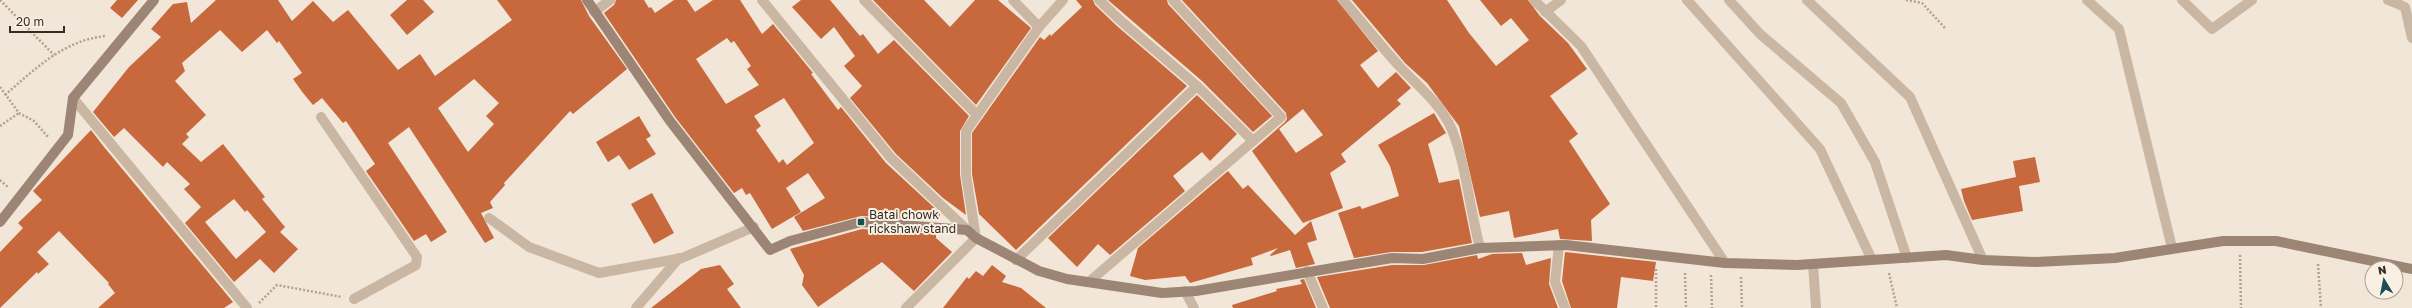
<svg xmlns="http://www.w3.org/2000/svg" width="2412" height="308" viewBox="0 0 2412 308" font-family="'Golos Text',sans-serif">
  <rect width="100%" height="100%" fill="#f1e6d7"/>
  <g fill="#c8683d" fill-rule="evenodd">
    <path d="M117,0H138L122,18L110,8Z"/>
    <path d="M216,0H278L292,21L313,1L333,22L348,10L398,70L420,54L435,76L512,20L497,0H581L589,16L627,69L573,114L570,111L504,183L505,185L490,202L493,208L481,213L494,238L485,243L409,127L388,143L447,232L431,242L426,234L414,241L366,171L375,164L346,121L343,123L322,98L313,105L303,93L293,79L302,73L279,41L277,43L267,30L242,52L220,30L182,63L185,71L175,81L206,115L186,134L189,137L182,144L201,162L223,144L265,197L262,199L285,227L280,232L298,249L274,273L260,259L234,282L185,223L201,207L184,189L190,184L167,162L163,167L124,128L114,137L93,112L129,67L161,37L151,29L173,4L187,2L191,23ZM474,79L499,103L486,116L494,124L468,152L438,108ZM234,199L245,212L247,210L266,232L236,259L205,222Z"/>
    <path d="M407,0H423L434,12L407,35L390,15Z"/>
    <path d="M616,0H644L649,8L651,7L655,13L674,0H687L695,12L713,0H740L762,34L773,24L813,73L811,74L838,110L841,107L886,163L940,213L939,221L861,216L803,231L794,217L825,198L808,173L786,188L801,212L772,229L750,193L746,195L742,188L734,193L675,117L604,13L614,5ZM727,38L731,43L734,41L751,66L747,69L759,85L726,104L696,59ZM784,98L814,143L787,165L783,159L779,163L756,130L761,126L754,116Z"/>
    <path d="M801,0H830L860,36L863,34L878,54L894,40L969,116L960,131V175L966,215L943,198L896,154L850,98L862,86L844,66L855,56L834,27L821,39L792,7Z"/>
    <path d="M873,0H924L950,27L975,0H998L1031,28L976,105Z"/>
    <path d="M1076,0H1093L1095,5L1117,26L1187,86L1016,250L979,214L972,174V133L1040,37L1044,40L1050,34L1051,36L1082,7Z"/>
    <path d="M1108,0H1167L1168,4L1272,116L1253,132L1202,81Z"/>
    <path d="M1182,0H1337L1378,51L1360,65L1378,88L1396,72L1411,88L1397,100L1401,104L1341,154L1346,162L1330,173L1343,208L1303,223L1252,151L1285,122L1287,119L1286,113ZM1303,109L1323,135L1296,153L1279,129Z"/>
    <path d="M1352,0H1447L1469,33L1496,66L1529,40L1511,18L1501,26L1480,0H1528L1540,16L1568,43L1587,69L1550,96L1578,134L1569,141L1610,204L1591,220L1592,241L1560,239L1558,229L1514,238L1509,211L1480,217L1459,126L1427,83L1405,63Z"/>
    <path d="M1197,95L1237,134L1210,161L1202,152L1173,176L1185,191L1110,255L1098,244L1077,267L1048,238Z"/>
    <path d="M1434,113L1446,133L1428,144L1439,183L1459,179L1472,243L1422,252H1391L1354,258L1338,213L1360,206L1362,209L1399,196L1390,166L1378,145Z"/>
    <path d="M639,116L651,136L646,139L656,154L629,170L619,155L608,162L596,142Z"/>
    <path d="M91,130L104,147L233,302L224,308H98L115,293L108,284L109,283L59,231L37,252L49,264L38,274L37,272L0,308V252L23,228L18,223L42,200L33,191Z"/>
    <path d="M2035,157L2040,182L2019,186L2023,211L1972,220L1964,201L1961,189L2016,177L2013,161Z"/>
    <path d="M1228,171L1243,189L1248,185L1295,235L1311,221L1317,240L1307,243L1315,264L1296,268L1290,250L1271,256L1270,255L1278,248L1251,258L1253,265L1190,283L1185,276L1145,280L1130,276L1138,248Z"/>
    <path d="M652,193L674,233L654,244L631,204Z"/>
    <path d="M862,229L936,234V238L952,252L914,291L882,262L818,307L802,285L804,275L790,249Z"/>
    <path d="M1565,252L1656,262L1653,281L1621,277L1617,308H1571L1562,281Z"/>
    <path d="M1522,253L1526,265L1551,258L1549,284L1558,308H1330L1317,277L1392,265H1424L1477,255L1478,259L1492,254Z"/>
    <path d="M720,265L734,284L727,289L741,308H651L701,269Z"/>
    <path d="M992,265L1006,276L1002,282L1021,288L1046,308H943L967,277L969,279L976,271L983,276Z"/>
    <path d="M1304,279L1316,308H1233L1232,305L1277,291L1276,289L1302,284L1300,280Z"/>
  </g>
  <g fill="none" stroke-linecap="round" stroke-linejoin="round">
    <g stroke="#b5a18d" stroke-width="2.5" stroke-dasharray="2 2" stroke-linecap="butt">
      <path d="M0,0L54,55"/>
      <path d="M1906,0L1922,3L1945,28"/>
      <path d="M0,87L19,113L34,121L49,138"/>
      <path d="M5,95C35,69 64,40 106,36"/>
      <path d="M0,126L19,113"/>
      <path d="M0,180L9,188"/>
      <path d="M2240,255L2241,308"/>
      <path d="M2318,264L2321,308"/>
      <path d="M1656,269V308"/>
      <path d="M1685,273L1686,308"/>
      <path d="M1889,273L1897,308"/>
      <path d="M1711,275L1712,308"/>
      <path d="M1741,277L1742,308"/>
      <path d="M259,303L277,285L342,297"/>
    </g>
    <g stroke="#c9b7a3" stroke-width="10">
      <path d="M762,0L891,158L967,230"/>
      <path d="M864,0L977,115"/>
      <path d="M1013,0L1039,27"/>
      <path d="M1343,0C1362,22 1380,45 1400,67C1419,87 1441,104 1452,130C1466,164 1470,211 1480,248"/>
      <path d="M1534,0L1581,46L1725,263"/>
      <path d="M1687,0L1820,149L1872,260"/>
      <path d="M1729,0L1760,34L1841,103L1875,162L1907,258"/>
      <path d="M1807,0L1910,97L1983,260"/>
      <path d="M2087,0L2119,29L2172,248"/>
      <path d="M2182,0L2212,29L2252,0"/>
      <path d="M2388,0L2405,7L2412,38"/>
      <path d="M594,12L610,0"/>
      <path d="M1545,12L1561,0"/>
      <path d="M1197,86L1253,141"/>
      <path d="M73,98L247,308"/>
      <path d="M321,117L417,257L416,265L354,299"/>
      <path d="M489,218L529,247L599,273L682,258L754,227"/>
      <path d="M1559,245L1555,282L1565,308"/>
      <path d="M1016,260L1197,86L1121,21L1099,0"/>
      <path d="M1813,264L1816,308"/>
      <path d="M1307,271L1323,308"/>
      <path d="M1090,281L1281,117L1173,0"/>
      <path d="M1185,291L1194,308"/>
      <path d="M636,308L679,258"/>
      <path d="M906,308L976,238L966,175V131L1039,27L1063,0"/>
    </g>
    <g stroke="#9c8574" stroke-width="10">
      <path d="M587,0L670,121L770,250L790,241L861,222L967,230L976,238L1039,271L1067,279L1162,293L1196,291L1392,258L1423,259L1480,248L1566,245L1725,263L1797,265L1946,255L1983,260L2036,262L2115,258L2223,241H2276L2412,269"/>
      <path d="M0,222L68,135L73,98L154,0"/>
    </g>
  </g>
  <rect fill="#1a4e55" stroke="#f9f0e3" stroke-width="1.5" x="857" y="218" width="8" height="8" rx="2"/>
  <g text-anchor="middle" stroke-width="4" stroke-linejoin="round" paint-order="stroke">
    <g font-size="12" fill="#342b25" stroke="#f9f0e3" text-anchor="start">
      <text x="869" y="219">Batai chowk<tspan x="869" dy="14">rickshaw stand</tspan></text>
    </g>
  </g>
  <g transform="translate(2384 280) rotate(350)"><circle r="19" fill="#f9f0e3" stroke="#aaa197"/>
  <path d="M0-3L7 15L0 10L-7 15Z" fill="#1a4e55"/>
  <text y="-6" font-size="11" font-weight="bold" text-anchor="middle" fill="#342b25">N</text>
  </g>
  <path d="M10 26v6h54v-6" fill="none" stroke="#342b25" stroke-width="2"/>
  <text x="16" y="26" font-size="12" fill="#342b25" stroke="#f9f0e3" stroke-width="3" paint-order="stroke">20 m</text>
</svg>
